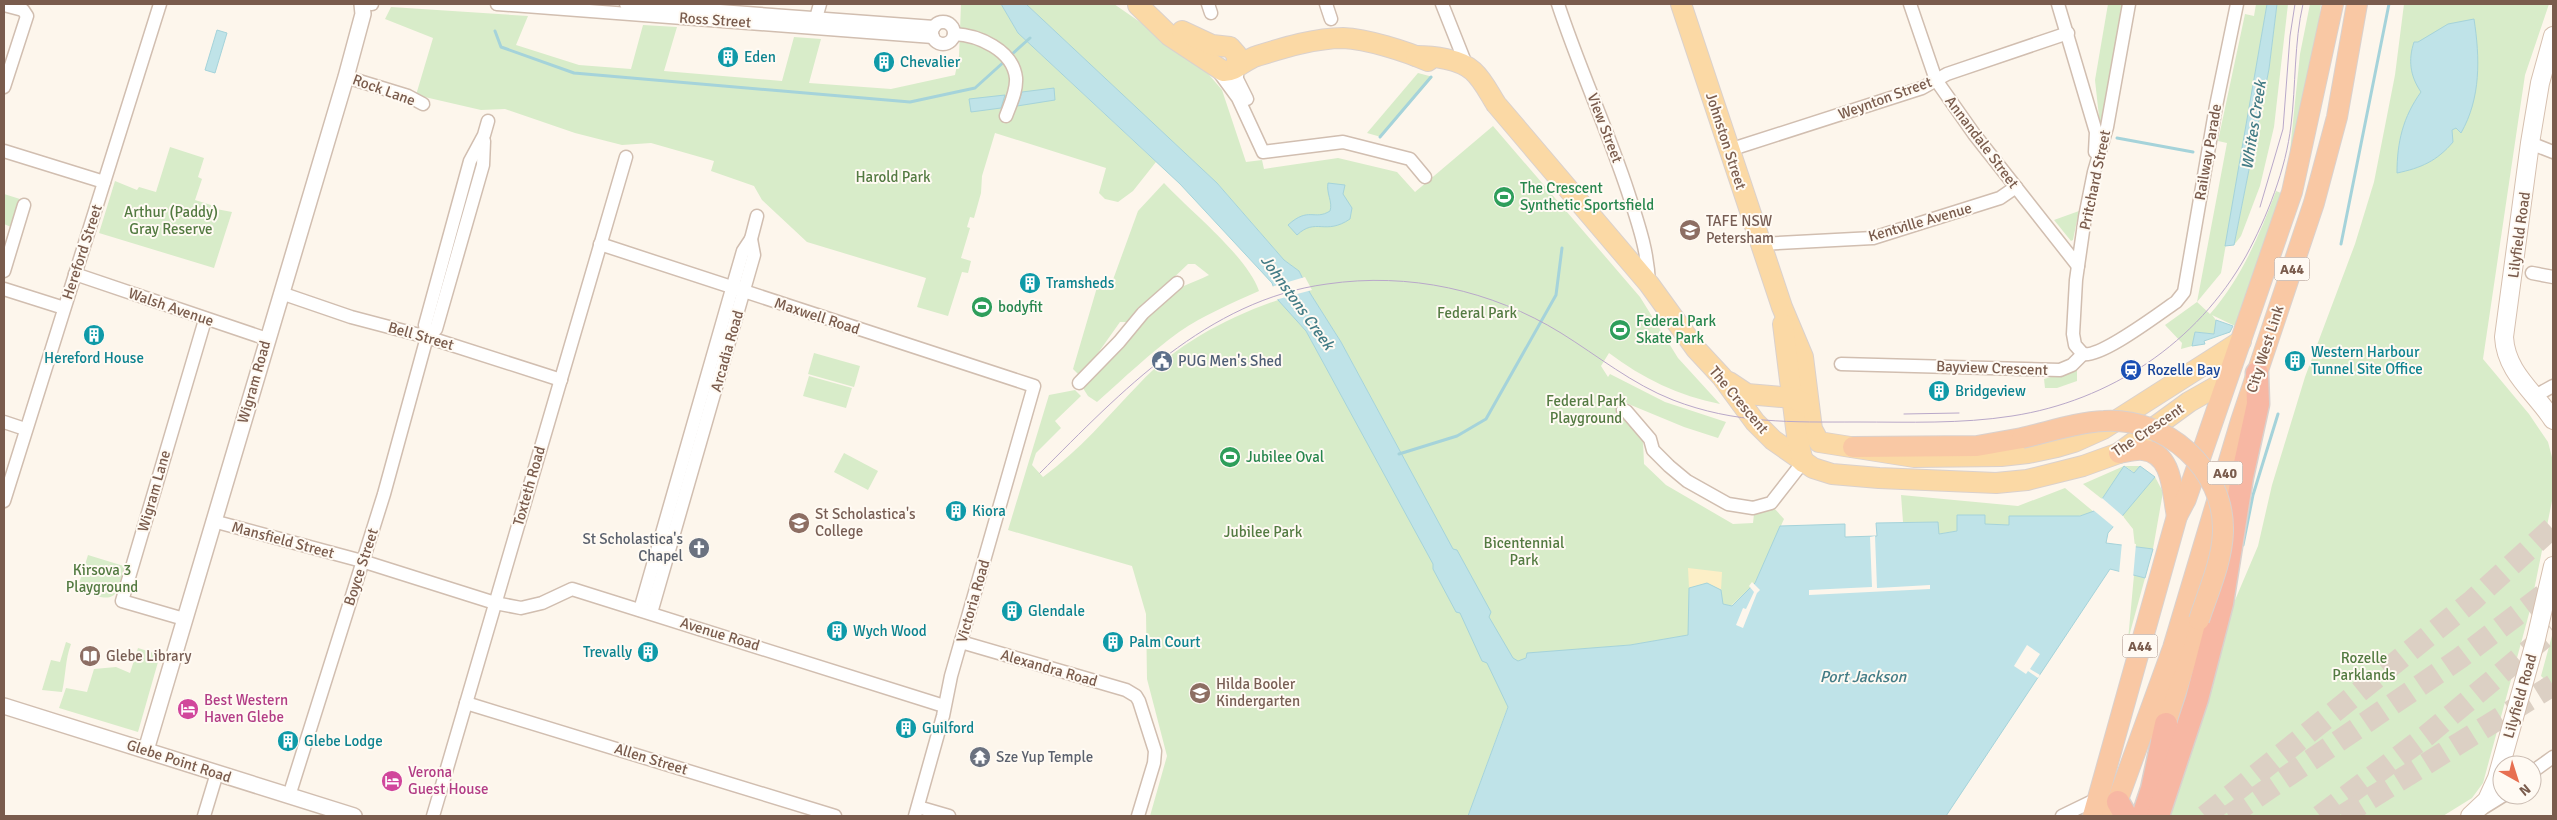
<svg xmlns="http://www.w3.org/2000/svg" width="2557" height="820" viewBox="0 0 2557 820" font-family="Signika,sans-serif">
  <rect width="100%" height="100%" fill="#fdf6ec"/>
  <g fill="#d8ecc9">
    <path d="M961,4H1001L1018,33L1156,162L1133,191L1118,202L1105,199L1099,193L1106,168L995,133L982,176L981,193L974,218L970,217L967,227L970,228L961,258L971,261L968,273L962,272L948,316L917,307L926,278L807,242L762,200L754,186L711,171L714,161L651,143L622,145L575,133L505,109L481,110L416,95L433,38L385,19L391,7L528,16L516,45L579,65L631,69L643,25L677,27L664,71L782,81L794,37L821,39L809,83L891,89L955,75L959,56Z"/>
    <path d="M1026,4H1114L1199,63L1222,90L1246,162L1262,160L1264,169L1338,158L1397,172L1415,192L1493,126L1640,297L1678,358L1720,404C1679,396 1642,378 1609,353L1601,366L1608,377L1610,374L1665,402L1726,422L1718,438L1684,427L1626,403L1622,406L1626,418L1643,441L1644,464L1666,485L1733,524L1753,523L1754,514L1774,508L1784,519L1755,583L1731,606L1723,604L1689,635L1630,645L1527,654L1468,816H1150L1167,756L1147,679L1146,614L1132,566L1008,530L1049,395L1075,390L1081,396L1055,421L1061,428L1036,453L1032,465L1043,477C1080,450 1108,416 1139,384C1177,344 1226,318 1278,300L1306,331L1412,524L1401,453L1341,342L1310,293L1299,271L1284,260L1217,183Z"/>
    <path d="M2108,4H2124L2101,135L2095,80Z"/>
    <path d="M2256,4H2267L2221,273L2197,302L2210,314C2241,279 2260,234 2276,191L2281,193L2245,308L2235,326L2212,315L2216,320L2214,334L2195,332L2192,346L2181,349L2182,343L2165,325L2197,302L2227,143L2218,141L2245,14L2254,16Z"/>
    <path d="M2277,4H2288L2274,127L2260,186L2241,236L2234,245L2269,69Z"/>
    <path d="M2310,4H2321L2318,32L2293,152L2290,151L2300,54Z"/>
    <path d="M2404,4H2549L2525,75L2483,359L2529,414L2548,442L2553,461V496L2530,610L2483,783L2472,798L2443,816H2170L2227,619L2258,546L2272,485L2305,377L2355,244L2374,182L2395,75Z"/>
    <path d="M1418,73L1433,77L1381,137L1367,133Z"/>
    <path d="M170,147L204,158L198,177L202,179L195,200L211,205V208L232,212L214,268L99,233L115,181L137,190L139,187L156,192Z"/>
    <path d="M1164,183C1191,212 1247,256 1259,291C1232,303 1204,315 1179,332C1150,353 1124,378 1097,402L1088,396L1081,385L1168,295C1184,284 1193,283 1209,275L1195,264H1188L1127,322H1120L1081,377L1073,369L1098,284L1110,288L1138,211Z"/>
    <path d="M4,194L20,199L11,227L4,224Z"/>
    <path d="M2079,211L2073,240L2071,241L2054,220Z"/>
    <path d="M814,353L860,366L854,387L808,374Z"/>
    <path d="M2077,369V381L2057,388H2045L2044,379Z"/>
    <path d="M809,376L852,388L846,408L803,396Z"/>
    <path d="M844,453L878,471L868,490L834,472Z"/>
    <path d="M2124,466H2140L2135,473L2125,466L2102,499L2083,484Z"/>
    <path d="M2155,477L2163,492L2153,549L2135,547L2133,529L2122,515Z"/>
    <path d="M2065,488L2094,512L2079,516H2010L2009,525L1985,524L1984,515H1957V531L1938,534V522H1903L1901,495L2018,506Z"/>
    <path d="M88,555L127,567C115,605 112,601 77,590Z"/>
    <path d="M2134,575L2145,578L2128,640Z"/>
    <path d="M2553,632V687L2541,676Z"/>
    <path d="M66,642L71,644C65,660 66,675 62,692L42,690L51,660L60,662Z"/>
    <path d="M138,648L160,655L138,732L59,708L66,688L87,692L94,669L116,667L130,673Z"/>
  </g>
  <path fill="#fcefc7" d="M1688,568L1722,572L1721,590L1707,583L1689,588Z"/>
  <g fill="#bfe3e8" stroke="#a5d3da">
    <path d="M1001,4H1026L1217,183L1284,260L1299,271L1310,293L1341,342L1453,549L1457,550L1491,612L1489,617L1513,658L1518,661L1526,658L1527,653L1630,645L1688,635L1689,588L1707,583L1721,590L1723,604L1732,606L1755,583L1780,526L1845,524V537L1877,536L1876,523L1938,522L1939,534L1957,531V515H1985V524L2009,525V516H2080L2094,511L2124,466L2134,473L2140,466L2155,477L2108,533L2106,543L2153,549L2145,578L2110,569L1946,816H1468L1508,707L1487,663L1482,661L1460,613L1456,612L1433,569V564L1306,331L1278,300L1272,283L1180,184L1018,33Z"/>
    <path d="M2267,4H2277L2269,69L2234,245L2225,246Z"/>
    <path d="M2474,19C2480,58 2481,98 2461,133L2456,128L2452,130L2453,142C2437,161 2421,168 2397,173C2397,142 2403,117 2421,92C2410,76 2408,60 2414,42H2418L2448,24Z"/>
    <path d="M217,30L227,33L215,73L205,70Z"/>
    <path d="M1054,88L1055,100L1017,106L1022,92Z"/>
    <path d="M1005,95L1001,108L971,112L969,99Z"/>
    <path d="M1328,183L1345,185L1343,194L1352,208L1350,219C1325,236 1316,217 1297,235L1288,225C1309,206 1314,221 1330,211C1333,202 1326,193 1328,183Z"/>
    <path d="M2216,320L2233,326L2230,332L2204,341L2205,344L2192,346L2195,332L2214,334Z"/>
  </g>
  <g fill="#fdf6ec">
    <path d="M1305,277L1312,290L1275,300L1271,287Z"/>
    <path d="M2102,498L2124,517L2115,528L2092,509Z"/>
    <path d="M1875,536L1877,588L1930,585V589L1809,595V590L1872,587L1870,537Z"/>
    <path d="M2122,542L2136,544L2133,578L2119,574Z"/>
    <path d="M1752,582L1760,590L1757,593L1743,628L1736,625L1743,608L1746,609L1754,592L1749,586Z"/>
    <path d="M2027,645L2040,654L2030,669L2040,675L2038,678L2028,671L2026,674L2014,666Z"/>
  </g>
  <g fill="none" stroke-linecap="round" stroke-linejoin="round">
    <g stroke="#a5d3da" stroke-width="3">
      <path d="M495,31L501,47L574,73L910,102L975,88L1006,60"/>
      <path d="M1010,56L1030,38"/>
      <path d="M1380,137L1431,77"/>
      <path d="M2117,138L2193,152"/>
      <path d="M2341,244L2389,4"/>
      <path d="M1399,454L1457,436L1486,419L1556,295L1562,248"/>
      <path d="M2243,545L2253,495L2278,414"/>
    </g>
    <g stroke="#dcd0c4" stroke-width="22" stroke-dasharray="22 11" stroke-linecap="butt">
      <path d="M2205,816L2473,600L2553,527"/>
      <path d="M2229,816L2460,658L2543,595L2553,584"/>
      <path d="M2320,816L2426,736L2553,630"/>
      <path d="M2342,816L2553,685"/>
    </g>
    <g stroke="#d1beb0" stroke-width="15">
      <g id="minor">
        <path d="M371,4H372"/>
        <path d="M497,4L933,37"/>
        <path d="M626,4L934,27"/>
        <path d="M1208,4L1211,13"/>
        <path d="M1326,4L1331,19"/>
        <path d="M1442,4L1467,67"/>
        <path d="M1558,4C1579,68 1607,128 1628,192C1638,223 1648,251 1649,284"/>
        <path d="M1910,4L1936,80L1974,134L2078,266"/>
        <path d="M2058,4L2096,132L2095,152"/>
        <path d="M4,5L23,10L27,16L4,87"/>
        <circle cx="943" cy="33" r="11"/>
        <path d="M814,25L820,4"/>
        <path d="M954,34C978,35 1013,50 1016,78C1017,91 1010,105 1006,116"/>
        <path d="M1237,66V79L1247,99"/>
        <path d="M1216,68L1238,98L1263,152L1343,142L1410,159L1425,177"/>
        <path d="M346,77L408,96L423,104"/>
        <path d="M2530,143L2553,152"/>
        <path d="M1729,150L1922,88L1947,74L2068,33"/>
        <path d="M4,151L104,182"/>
        <path d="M600,244L1034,386L951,676L943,716L915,816"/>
        <path d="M1760,244L1873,238L2000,198L2016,187"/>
        <path d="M4,271L24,205"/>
        <path d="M2532,273L2553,277"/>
        <path d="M75,274L267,339"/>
        <path d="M4,289L64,308"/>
        <path d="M281,293L351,317L427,337L561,380"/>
        <path d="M427,337L436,329L483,165L484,141"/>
        <path d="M2083,354C2101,358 2158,314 2176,302L2184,292L2216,106L2237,4"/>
        <path d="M2083,354L2075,345L2073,334L2076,280L2085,217L2094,172L2107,127L2129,4"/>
        <path d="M1841,364L2060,370L2072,365L2083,354"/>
        <path d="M1079,383L1119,342L1143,313L1177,283"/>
        <path d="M2535,396L2553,386"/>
        <path d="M1623,410L1626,411L1650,439L1653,450L1669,466L1687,481L1728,504L1753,508L1771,503L1803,462"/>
        <path d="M4,422L25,429"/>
        <path d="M4,501L160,4"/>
        <path d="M213,521L362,561L495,603L521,608L542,603L572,589L944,706"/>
        <path d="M640,610L732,289L743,251L751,239L757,216"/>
        <path d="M651,613L754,255L751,239"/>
        <path d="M184,619L122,601L205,320"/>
        <path d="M961,642L1126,690L1136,696L1139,701L1155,751L1154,763L1138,816"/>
        <path d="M466,703L835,816"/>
        <path d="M2532,772L2553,757"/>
        <path d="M289,796L384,494L427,337L425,325L470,161L484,135L488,121"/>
        <path d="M918,807L949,816"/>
        <path d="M2483,808L2504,795"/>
        <path d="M204,816L217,773"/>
        <path d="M433,816L626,157"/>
        <path d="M2062,816L2097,799H2101"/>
      </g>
    </g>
    <g stroke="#d1beb0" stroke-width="18">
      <g id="tertiary">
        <path d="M4,706L354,816"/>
        <path d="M146,750L346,77L363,14L362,4"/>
      </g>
    </g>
    <g stroke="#d6c0b0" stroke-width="20">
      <g id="secondary">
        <path d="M2553,36L2540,83L2530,143L2504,337C2506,373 2535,392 2553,420"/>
        <path d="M2470,816L2487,800L2497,778L2536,639L2553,566"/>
      </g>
    </g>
    <g stroke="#dad1cd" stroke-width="22">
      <g id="primary">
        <path d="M1681,4L1782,307L1803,357L1812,429L1819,442L1914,457L2001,456L2028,453L2057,447L2074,442L2103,429L2241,341"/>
        <path d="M1138,5L1170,36L1223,71C1235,72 1244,60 1257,56C1283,48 1315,38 1343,38C1367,39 1405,51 1428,61"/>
        <path d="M1182,31L1212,45L1230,47L1237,55V65"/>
        <path d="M1416,56C1433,56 1460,59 1473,71C1483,80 1489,93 1496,104L1649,284L1696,349L1722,377L1755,422L1773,440L1813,468L1832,474L1879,478L1996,483L2027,480L2083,466L2119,453L2189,402L2226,381"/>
        <path d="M1783,324L1797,436L1803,462"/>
        <path d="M1729,382L1747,394L1793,398L1805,404"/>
      </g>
    </g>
    <g stroke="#dad1cd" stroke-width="22">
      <g id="trunk">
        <path d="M1853,447L1977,446L2022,438"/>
        <path d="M2119,453C2126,452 2135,449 2143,450C2174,453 2172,494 2177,516"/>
        <path d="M2161,738L2199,620"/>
        <path d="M2093,816L2177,516L2186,499L2292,192L2333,4"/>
        <path d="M2112,816L2173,648L2241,421L2314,203L2337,117L2357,4"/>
      </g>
    </g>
    <g stroke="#dad1cd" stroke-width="25">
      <g id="motorway">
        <path d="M2118,802L2126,816"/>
        <path d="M2144,813L2152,789L2166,724"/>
        <path d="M2158,816L2197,699L2222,603L2242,477L2258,404L2257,373"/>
      </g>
    </g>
    <use href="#minor" stroke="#fff" stroke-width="12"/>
    <use href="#tertiary" stroke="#fff" stroke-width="15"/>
    <use href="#secondary" stroke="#fff" stroke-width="18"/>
    <use href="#primary" stroke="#fbd9a5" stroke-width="20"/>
    <use href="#trunk" stroke="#f9c8a4" stroke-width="20"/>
    <use href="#motorway" stroke="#f7b7a3" stroke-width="22"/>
    <g stroke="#b9a8c9" stroke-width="1">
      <path d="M2260,207L2283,129L2290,36L2295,4"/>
      <path d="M1904,414L1959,413"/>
      <path d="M1040,473C1121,392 1207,300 1327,284C1409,272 1491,290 1561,333C1598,356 1632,384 1673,400C1735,424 1792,422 1857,422C1909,422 1961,424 2012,416C2110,401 2197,343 2246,256C2267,217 2286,169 2291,125C2296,85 2294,43 2303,4"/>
    </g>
    <g stroke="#dad1cd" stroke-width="22" stroke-linecap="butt">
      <path id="trunk-bridge" d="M2022,438C2049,432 2077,422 2104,421C2166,417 2225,469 2223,532C2222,562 2208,592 2199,620"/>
    </g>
    <use href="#trunk-bridge" stroke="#f9c8a4" stroke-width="20"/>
  </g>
  <defs>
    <g id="building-disc" transform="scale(1.125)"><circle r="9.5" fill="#0f9aa8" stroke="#fffaf3"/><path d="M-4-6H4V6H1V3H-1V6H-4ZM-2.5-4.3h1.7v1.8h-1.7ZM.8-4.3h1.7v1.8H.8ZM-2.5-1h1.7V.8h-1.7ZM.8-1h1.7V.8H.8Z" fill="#fff"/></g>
    <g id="stadium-disc" transform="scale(1.125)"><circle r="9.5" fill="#2e9e5b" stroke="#fffaf3"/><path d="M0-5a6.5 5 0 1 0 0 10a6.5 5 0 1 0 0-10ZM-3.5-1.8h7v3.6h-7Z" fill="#fff"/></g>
    <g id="university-disc" transform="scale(1.125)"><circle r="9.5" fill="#8d6e63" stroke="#fffaf3"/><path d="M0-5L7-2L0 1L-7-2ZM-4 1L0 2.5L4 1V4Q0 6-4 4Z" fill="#fff"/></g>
    <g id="civic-disc" transform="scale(1.125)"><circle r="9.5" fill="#5c6f8a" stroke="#fffaf3"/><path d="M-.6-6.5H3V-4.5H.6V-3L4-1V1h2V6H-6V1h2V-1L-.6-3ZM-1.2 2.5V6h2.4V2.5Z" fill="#fff"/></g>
    <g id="station-disc" transform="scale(1.125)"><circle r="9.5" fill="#1a4fb4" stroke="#fffaf3"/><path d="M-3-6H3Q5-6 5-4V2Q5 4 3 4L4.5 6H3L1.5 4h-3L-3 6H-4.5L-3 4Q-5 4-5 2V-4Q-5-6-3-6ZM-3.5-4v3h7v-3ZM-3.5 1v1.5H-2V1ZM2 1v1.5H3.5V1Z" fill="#fff"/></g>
    <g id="school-disc" transform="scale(1.125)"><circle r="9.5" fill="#8d6e63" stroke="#fffaf3"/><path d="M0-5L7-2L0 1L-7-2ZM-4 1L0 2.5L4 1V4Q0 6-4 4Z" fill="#fff"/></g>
    <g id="church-disc" transform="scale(1.125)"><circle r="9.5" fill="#6b7280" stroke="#fffaf3"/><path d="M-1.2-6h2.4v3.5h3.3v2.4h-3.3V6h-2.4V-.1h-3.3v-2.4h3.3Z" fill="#fff"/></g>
    <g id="library-disc" transform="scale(1.125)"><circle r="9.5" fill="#8d6e63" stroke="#fffaf3"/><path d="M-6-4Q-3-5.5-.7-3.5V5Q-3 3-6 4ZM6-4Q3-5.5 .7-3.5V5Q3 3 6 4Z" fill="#fff"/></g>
    <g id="hotel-disc" transform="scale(1.125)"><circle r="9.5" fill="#d1479c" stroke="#fffaf3"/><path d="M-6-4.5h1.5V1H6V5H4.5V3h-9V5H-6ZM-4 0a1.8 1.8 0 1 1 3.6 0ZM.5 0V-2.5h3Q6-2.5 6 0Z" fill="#fff"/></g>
    <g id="temple-disc" transform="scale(1.125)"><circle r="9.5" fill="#6b7280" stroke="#fffaf3"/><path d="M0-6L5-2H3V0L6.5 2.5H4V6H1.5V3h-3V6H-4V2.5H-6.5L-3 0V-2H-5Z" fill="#fff"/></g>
  </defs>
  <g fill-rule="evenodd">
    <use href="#building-disc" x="728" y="57"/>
    <use href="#building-disc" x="884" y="62"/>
    <use href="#stadium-disc" x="1504" y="197"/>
    <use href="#university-disc" x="1690" y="230"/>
    <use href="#building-disc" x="1030" y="283"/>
    <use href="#stadium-disc" x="982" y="307"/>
    <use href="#stadium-disc" x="1620" y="330"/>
    <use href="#building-disc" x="94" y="335"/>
    <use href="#civic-disc" x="1162" y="361"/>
    <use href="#building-disc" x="2295" y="361"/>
    <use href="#station-disc" x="2131" y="370"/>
    <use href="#building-disc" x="1939" y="391"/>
    <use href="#stadium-disc" x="1230" y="457"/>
    <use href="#building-disc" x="956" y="511"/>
    <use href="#school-disc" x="799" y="523"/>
    <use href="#church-disc" x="699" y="548"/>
    <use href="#building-disc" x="1012" y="611"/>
    <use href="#building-disc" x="837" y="631"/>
    <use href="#building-disc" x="1113" y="642"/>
    <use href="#building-disc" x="648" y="652"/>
    <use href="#library-disc" x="90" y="656"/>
    <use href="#school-disc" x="1200" y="693"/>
    <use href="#hotel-disc" x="188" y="709"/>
    <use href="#building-disc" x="906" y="728"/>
    <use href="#building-disc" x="288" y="741"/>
    <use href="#temple-disc" x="980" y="757"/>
    <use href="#hotel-disc" x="392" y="781"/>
  </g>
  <g text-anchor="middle" stroke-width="4" stroke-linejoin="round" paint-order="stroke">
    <g fill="#fffaf3" stroke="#a28b7f" stroke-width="1">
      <rect x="2274.5" y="257.5" width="35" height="23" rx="4"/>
      <rect x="2207.5" y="461.5" width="35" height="23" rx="4"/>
      <rect x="2122.5" y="634.5" width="35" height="23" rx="4"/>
    </g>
    <g font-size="14" font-weight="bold" fill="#7a5c4d">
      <text x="2292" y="274">A44</text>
      <text x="2225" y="478">A40</text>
      <text x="2140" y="651">A44</text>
    </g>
    <g font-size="15" fill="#7a5c4d" stroke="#fffaf3">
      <text transform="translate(715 20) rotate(4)" y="5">Ross Street</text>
      <text transform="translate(384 90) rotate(20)" y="5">Rock Lane</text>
      <text transform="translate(1885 98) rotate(-20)" y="5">Weynton Street</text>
      <text transform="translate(1605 128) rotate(69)" y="5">View Street</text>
      <text transform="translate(1726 141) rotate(72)" y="5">Johnston Street</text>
      <text transform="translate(1982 142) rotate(53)" y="5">Annandale Street</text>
      <text transform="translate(2208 152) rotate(-80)" y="5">Railway Parade</text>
      <text transform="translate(2095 180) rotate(-78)" y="5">Pritchard Street</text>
      <text transform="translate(1920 222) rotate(-16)" y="5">Kentville Avenue</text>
      <text transform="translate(2519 235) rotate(-82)" y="5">Lilyfield Road</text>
      <text transform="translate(82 252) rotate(-72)" y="5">Hereford Street</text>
      <text transform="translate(171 307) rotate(19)" y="5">Walsh Avenue</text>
      <text transform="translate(817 316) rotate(18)" y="5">Maxwell Road</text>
      <text transform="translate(421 336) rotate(16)" y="5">Bell Street</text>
      <text transform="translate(2265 349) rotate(-72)" y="5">City West Link</text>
      <text transform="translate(727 351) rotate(-74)" y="5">Arcadia Road</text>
      <text transform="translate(1992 368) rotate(2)" y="5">Bayview Crescent</text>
      <text transform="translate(254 382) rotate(-74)" y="5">Wigram Road</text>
      <text transform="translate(1739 400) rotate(50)" y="5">The Crescent</text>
      <text transform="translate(2148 430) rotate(-34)" y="5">The Crescent</text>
      <text transform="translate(529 486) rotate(-74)" y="5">Toxteth Road</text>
      <text transform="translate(154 491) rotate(-74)" y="5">Wigram Lane</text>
      <text transform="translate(283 540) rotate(15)" y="5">Mansfield Street</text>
      <text transform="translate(361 567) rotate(-72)" y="5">Boyce Street</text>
      <text transform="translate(973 601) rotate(-74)" y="5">Victoria Road</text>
      <text transform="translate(720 634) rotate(17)" y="5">Avenue Road</text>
      <text transform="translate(1049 668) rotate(16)" y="5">Alexandra Road</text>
      <text transform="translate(2520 696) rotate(-74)" y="5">Lilyfield Road</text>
      <text transform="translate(651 759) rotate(17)" y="5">Allen Street</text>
      <text transform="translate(179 761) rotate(18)" y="5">Glebe Point Road</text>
    </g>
    <g font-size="15" fill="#0d838f" stroke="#fffaf3" text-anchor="start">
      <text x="744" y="62">Eden</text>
      <text x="900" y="67">Chevalier</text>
      <text x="1046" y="288">Tramsheds</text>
      <text x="2311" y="357">Western Harbour<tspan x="2311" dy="17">Tunnel Site Office</tspan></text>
      <text x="94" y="363" text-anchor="middle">Hereford House</text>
      <text x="1955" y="396">Bridgeview</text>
      <text x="972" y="516">Kiora</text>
      <text x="1028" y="616">Glendale</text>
      <text x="853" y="636">Wych Wood</text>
      <text x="1129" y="647">Palm Court</text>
      <text x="632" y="657" text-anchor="end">Trevally</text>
      <text x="922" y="733">Guilford</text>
      <text x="304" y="746">Glebe Lodge</text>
    </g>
    <g font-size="15" fill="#537a41" stroke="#fffaf3">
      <text x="893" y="182">Harold Park</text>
      <text x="171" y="217">Arthur (Paddy)<tspan x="171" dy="17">Gray Reserve</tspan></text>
      <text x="1477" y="318">Federal Park</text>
      <text x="1586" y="406">Federal Park<tspan x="1586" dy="17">Playground</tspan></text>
      <text x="1263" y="537">Jubilee Park</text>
      <text x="1524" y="548">Bicentennial<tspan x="1524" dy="17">Park</tspan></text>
      <text x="102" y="575">Kirsova 3<tspan x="102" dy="17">Playground</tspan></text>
      <text x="2364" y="663">Rozelle<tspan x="2364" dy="17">Parklands</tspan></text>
    </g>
    <g font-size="15" fill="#27864d" stroke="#fffaf3" text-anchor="start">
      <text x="1520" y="193">The Crescent<tspan x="1520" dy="17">Synthetic Sportsfield</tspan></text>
      <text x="998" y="312">bodyfit</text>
      <text x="1636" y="326">Federal Park<tspan x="1636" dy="17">Skate Park</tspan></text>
      <text x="1246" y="462">Jubilee Oval</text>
    </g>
    <g font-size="15" fill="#785e54" stroke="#fffaf3" text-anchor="start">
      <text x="1706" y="226">TAFE NSW<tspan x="1706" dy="17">Petersham</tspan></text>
      <text x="815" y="519">St Scholastica's<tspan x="815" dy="17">College</tspan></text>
      <text x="106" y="661">Glebe Library</text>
      <text x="1216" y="689">Hilda Booler<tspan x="1216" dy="17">Kindergarten</tspan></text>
    </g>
    <g font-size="15" fill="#4e5e75" stroke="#fffaf3" text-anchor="start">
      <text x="1178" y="366">PUG Men's Shed</text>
    </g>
    <g font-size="15" fill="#164399" stroke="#fffaf3" text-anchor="start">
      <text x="2147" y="375">Rozelle Bay</text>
    </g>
    <g font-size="15" fill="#5b616d" stroke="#fffaf3" text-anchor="end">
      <text x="683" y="544">St Scholastica's<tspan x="683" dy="17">Chapel</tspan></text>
      <text x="996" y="762" text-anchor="start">Sze Yup Temple</text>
    </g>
    <g font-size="15" fill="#b23c85" stroke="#fffaf3" text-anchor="start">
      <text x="204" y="705">Best Western<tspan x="204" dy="17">Haven Glebe</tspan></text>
      <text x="408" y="777">Verona<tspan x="408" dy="17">Guest House</tspan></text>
    </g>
    <g font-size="16" font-style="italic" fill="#437c86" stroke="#fffaf3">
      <text transform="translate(2253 125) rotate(-81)" y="6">Whites Creek</text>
      <text transform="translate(1298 302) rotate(54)" y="6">Johnstons Creek</text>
      <text x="1863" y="682">Port Jackson</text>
    </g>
  </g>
  <rect width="2557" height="820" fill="none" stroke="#7a5c4d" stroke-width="10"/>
  <g transform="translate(2517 780) rotate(141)"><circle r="24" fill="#fffaf3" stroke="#cabbb1"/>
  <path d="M0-4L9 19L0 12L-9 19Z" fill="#e76f51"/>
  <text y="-8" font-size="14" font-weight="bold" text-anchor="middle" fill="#7a5c4d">N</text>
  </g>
</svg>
